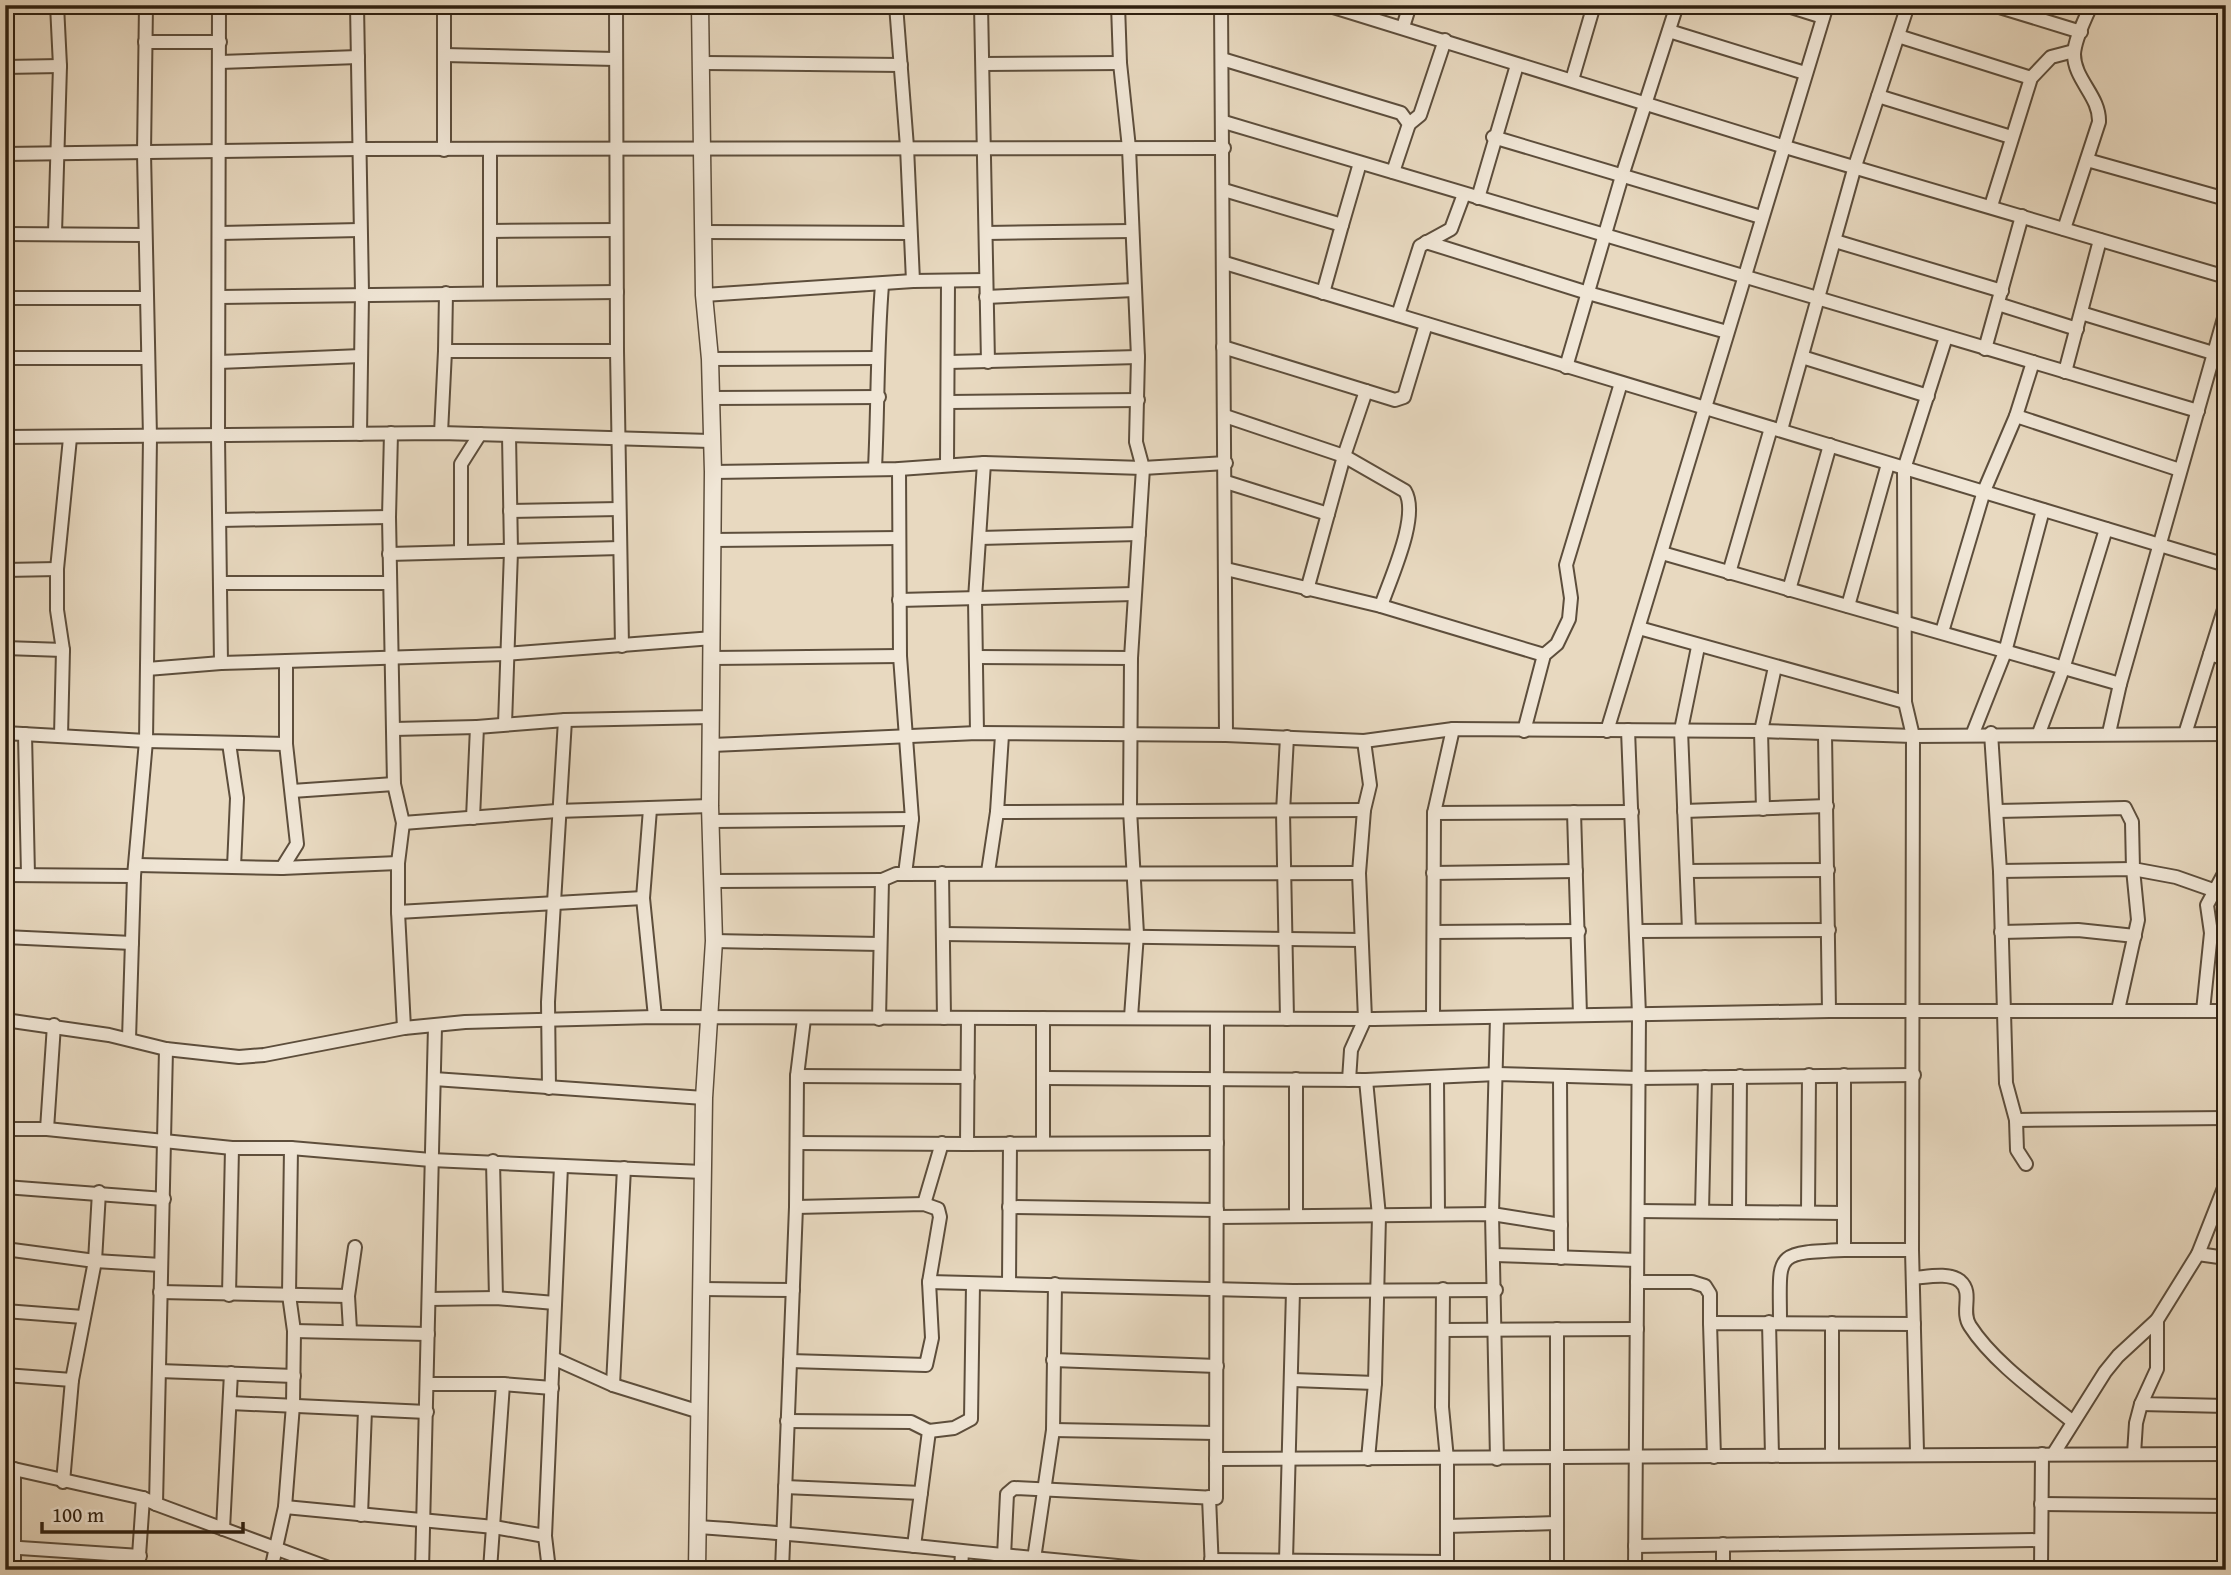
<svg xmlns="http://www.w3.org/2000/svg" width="2231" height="1575" viewBox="0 0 2231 1575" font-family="'Gentium Book Plus',serif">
  <rect width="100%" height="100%" fill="#e8d9c0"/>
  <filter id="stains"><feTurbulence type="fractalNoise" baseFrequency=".00286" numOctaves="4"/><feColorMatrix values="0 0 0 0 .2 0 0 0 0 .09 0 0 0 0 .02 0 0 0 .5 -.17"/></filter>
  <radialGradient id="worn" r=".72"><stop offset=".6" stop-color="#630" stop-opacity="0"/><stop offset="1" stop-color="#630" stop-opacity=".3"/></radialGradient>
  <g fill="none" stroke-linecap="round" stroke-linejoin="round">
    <g stroke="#5d4e3c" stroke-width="16">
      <g id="minor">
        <path d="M219,5L218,437L221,663"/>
        <path d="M357,5L362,293L360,434"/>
        <path d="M444,5V150"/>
        <path d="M616,5L617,351L622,646"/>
        <path d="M896,5L907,147L913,281"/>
        <path d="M981,5L988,362"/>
        <path d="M1118,5L1120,63L1129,148L1138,357L1136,442L1143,468L1131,658L1130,810L1137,934L1131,1017"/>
        <path d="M1221,5L1226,735"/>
        <path d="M1327,5L1782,146L2226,277"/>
        <path d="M1785,5L1823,17"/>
        <path d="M1993,5L2081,32"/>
        <path d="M1403,27L1410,5"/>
        <path d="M1669,31L1805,73"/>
        <path d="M1898,36L2031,78"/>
        <path d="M145,42H220"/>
        <path d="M444,55L615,59"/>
        <path d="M1222,59L1401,113L1409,124L1393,172"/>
        <path d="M220,62L358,57"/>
        <path d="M704,63L901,65"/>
        <path d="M983,64L1120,63"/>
        <path d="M5,67L60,66"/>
        <path d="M1572,80L1594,5"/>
        <path d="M1878,96L2011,137"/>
        <path d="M1224,122L2198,411"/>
        <path d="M1409,124L1420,115L1445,40"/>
        <path d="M1493,137L1761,217"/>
        <path d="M5,154L359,149L1224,148"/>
        <path d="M2087,160L2226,199"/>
        <path d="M1224,190L1342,225L1323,293"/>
        <path d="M1478,198L1517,65"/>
        <path d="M1991,206L2031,78L2051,57L2074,51"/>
        <path d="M1342,225L1360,163"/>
        <path d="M2064,229L2099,122C2100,96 2074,80 2074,54C2075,38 2085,20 2091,5"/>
        <path d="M490,231L616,230"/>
        <path d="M704,232L910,233"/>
        <path d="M55,233L60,66L57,5"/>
        <path d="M220,233L360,230"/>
        <path d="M986,233L1131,231"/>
        <path d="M5,234L145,235"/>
        <path d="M1835,241L2002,291"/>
        <path d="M1426,242L1588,293L1727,332"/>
        <path d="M1225,263L2226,565"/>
        <path d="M446,293L445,351H617"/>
        <path d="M490,293V150"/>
        <path d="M704,295L913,281L986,280"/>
        <path d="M220,297L617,292"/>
        <path d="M986,297L1134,290"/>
        <path d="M5,298H147"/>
        <path d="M1998,304L2077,329"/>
        <path d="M2081,313L2213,353"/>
        <path d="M1398,315L1420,246L1451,229L1464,194"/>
        <path d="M1223,347L1395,400L1404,397L1426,324"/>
        <path d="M1985,349L2022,216"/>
        <path d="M1802,357L1928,396"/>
        <path d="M5,358H147"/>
        <path d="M710,359L876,358"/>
        <path d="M219,362L361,356"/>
        <path d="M949,362L1138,357"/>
        <path d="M1566,367L1622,176L1677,5"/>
        <path d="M2065,372L2100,240"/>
        <path d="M711,398L879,397"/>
        <path d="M949,402L1138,400"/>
        <path d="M1225,416L1344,456L1405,491C1420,516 1390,579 1381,606"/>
        <path d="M2016,416L2180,470"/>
        <path d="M1781,430L1855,166L1908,5"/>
        <path d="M391,433L389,517L394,784L403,823L398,863V912L404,1028"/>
        <path d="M441,433L445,351"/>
        <path d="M5,437L441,433L710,441"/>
        <path d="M947,464L948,281"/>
        <path d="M875,468C878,407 877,346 882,285"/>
        <path d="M899,469L900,656L912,819L905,874"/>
        <path d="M713,472L899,469L984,463L1143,468L1226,463"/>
        <path d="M1226,482L1328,514"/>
        <path d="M510,511L619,509"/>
        <path d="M220,520L389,517"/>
        <path d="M980,538L1139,534"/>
        <path d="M712,540L899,538"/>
        <path d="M461,552V464L480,434"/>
        <path d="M1662,553L2120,684"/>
        <path d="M389,554L620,548"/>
        <path d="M1226,569L1381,606L1544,655"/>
        <path d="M5,570L57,569"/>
        <path d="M1729,573L1771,428"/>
        <path d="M220,583H390"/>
        <path d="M1307,590L1344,456L1366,391"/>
        <path d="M1789,590L1830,445"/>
        <path d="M899,600L1134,594"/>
        <path d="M1848,606L1888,464"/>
        <path d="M1639,628L1905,702"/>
        <path d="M1942,632L1984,491L2016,416L2033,362"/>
        <path d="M5,648L63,650"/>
        <path d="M2210,654L2226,659"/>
        <path d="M976,657L1131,658"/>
        <path d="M712,658L900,656"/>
        <path d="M147,669L221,663L506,654L713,638"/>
        <path d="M505,724L511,551L509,435"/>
        <path d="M394,729L477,727"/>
        <path d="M1628,730L1639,1015L1635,1570"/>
        <path d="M1524,731L1544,655L1557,644L1569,619L1571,598L1566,565L1621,383"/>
        <path d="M1607,731L1827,5"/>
        <path d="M5,733L146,741L286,744"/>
        <path d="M977,733L975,599L984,463"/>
        <path d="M1973,733L2005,652L2043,510"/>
        <path d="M1991,733L2000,871L2006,1083L2016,1120L2226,1118"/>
        <path d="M2039,733L2063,669L2106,529"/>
        <path d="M2109,733L2120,684L2226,311"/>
        <path d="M25,734L28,875"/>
        <path d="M1825,734L1829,1011"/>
        <path d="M2185,734L2226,603"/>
        <path d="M61,736L63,650L57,610V569L70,438"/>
        <path d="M1287,737L1283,812L1287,1019"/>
        <path d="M229,743L237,798L234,867"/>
        <path d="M712,745L977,733L1226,735L1364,741L1453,729L1761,731L1913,736L2226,734"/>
        <path d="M292,791L394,784"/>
        <path d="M650,809L643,898L655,1017"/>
        <path d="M1763,809L1761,731L1775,667"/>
        <path d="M1684,811L1827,806"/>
        <path d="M1997,811L2125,808L2132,822L2133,869L2176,877L2213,890"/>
        <path d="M997,812L1364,810"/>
        <path d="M1574,812L1580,1015"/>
        <path d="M1434,813L1632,812"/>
        <path d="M473,818L477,727L565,720L712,717"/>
        <path d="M712,821L912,819"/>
        <path d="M403,823L557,811L710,806"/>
        <path d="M137,865L282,868L398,863"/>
        <path d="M282,868L297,844L286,744V663"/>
        <path d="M1687,871L1828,870"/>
        <path d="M2000,871L2133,869L2138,920L2118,1010"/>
        <path d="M988,872L997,812L1002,735"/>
        <path d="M942,873L944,1018"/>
        <path d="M1433,873L1576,871"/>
        <path d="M5,875L134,876"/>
        <path d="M714,881L882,880"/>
        <path d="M398,912L643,898"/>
        <path d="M1689,930L1681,730L1698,647"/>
        <path d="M1637,931L1829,930"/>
        <path d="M1434,932L1579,931"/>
        <path d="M2001,932L2078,930L2135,936"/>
        <path d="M943,934L1361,940"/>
        <path d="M5,937L132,943"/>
        <path d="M714,941L880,944"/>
        <path d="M2203,1011L2211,933L2207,905L2226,870"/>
        <path d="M1433,1017L1434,813L1453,729"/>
        <path d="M1497,1017L1492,1214L1497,1459"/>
        <path d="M968,1018L967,1144L1217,1143"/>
        <path d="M1043,1018V1142"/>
        <path d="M879,1019L882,880L896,874L1359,873"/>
        <path d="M5,1020L109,1035L166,1049L239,1057L264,1055L404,1028L465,1022L655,1017L1374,1019L1829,1011H2226"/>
        <path d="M129,1039L134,876L146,741L150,437L144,153L146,5"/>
        <path d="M166,1049L156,1504L334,1570"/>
        <path d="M797,1076L968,1077"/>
        <path d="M1560,1077L1561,1258"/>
        <path d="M1045,1078L1366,1080L1497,1074L1638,1078L1914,1075"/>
        <path d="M434,1079L704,1098"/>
        <path d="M1296,1079V1216"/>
        <path d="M1437,1079L1438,1214"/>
        <path d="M1349,1080L1351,1050L1365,1019L1359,873L1364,810L1370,785L1364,741"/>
        <path d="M1366,1080L1379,1216L1375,1383L1368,1459"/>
        <path d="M549,1088L548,1002L565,720"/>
        <path d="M2016,1120L2017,1150L2026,1164"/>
        <path d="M5,1129H47L232,1148H291L431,1160L703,1172"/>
        <path d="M47,1129L54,1025"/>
        <path d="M797,1143L967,1144"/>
        <path d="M493,1161L496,1298"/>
        <path d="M2226,1183L2198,1254L2157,1320V1369L2141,1404L2226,1406"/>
        <path d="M5,1187L164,1199"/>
        <path d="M924,1204L942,1143"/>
        <path d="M1009,1207L1217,1210"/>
        <path d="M1638,1211L1844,1213V1075"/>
        <path d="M1702,1211L1705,1077"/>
        <path d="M1739,1211L1740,1076"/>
        <path d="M1808,1212L1809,1075"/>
        <path d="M1844,1213V1250H1912"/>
        <path d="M1217,1217L1492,1214L1561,1225"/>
        <path d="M5,1249L95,1261L161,1265"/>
        <path d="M2198,1254L2226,1258"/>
        <path d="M1495,1255L1637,1260"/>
        <path d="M1913,1278C1927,1277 1949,1272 1960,1281C1974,1293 1960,1311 1970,1326C1993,1362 2040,1395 2073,1422"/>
        <path d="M929,1282L1293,1291L1496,1290"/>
        <path d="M1637,1282H1692L1705,1286L1710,1294V1323"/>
        <path d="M1009,1284L1010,1143"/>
        <path d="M702,1289L793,1290"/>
        <path d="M1443,1289L1442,1407L1447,1459V1570"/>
        <path d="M160,1292L348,1296"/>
        <path d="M229,1295L232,1148"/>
        <path d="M429,1299L496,1298L555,1303"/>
        <path d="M5,1311L83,1317"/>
        <path d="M1769,1322L1772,1456"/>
        <path d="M1780,1322C1780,1253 1772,1253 1844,1250"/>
        <path d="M1832,1323V1454"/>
        <path d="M1557,1329V1570"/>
        <path d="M350,1330L348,1296L355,1247"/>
        <path d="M1443,1330L1637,1329"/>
        <path d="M294,1331L428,1334"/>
        <path d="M555,1359L613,1385L700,1412"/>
        <path d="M1053,1360L1217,1366"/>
        <path d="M790,1361L926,1365L932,1338L929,1282L940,1217L938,1209L924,1204L796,1207"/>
        <path d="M159,1371L294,1376"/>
        <path d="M5,1375L72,1380"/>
        <path d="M1293,1380L1375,1383"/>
        <path d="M427,1384H503L552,1388"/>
        <path d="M613,1385L624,1168"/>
        <path d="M230,1403L427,1412"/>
        <path d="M787,1421L911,1422L929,1431L914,1546"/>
        <path d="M1053,1430L1216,1433"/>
        <path d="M929,1431L954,1428L971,1419L973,1284"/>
        <path d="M1917,1452L1912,1250L1913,736L1905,702L1904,469L1946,337"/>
        <path d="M2054,1453L2105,1372L2118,1356L2157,1320"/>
        <path d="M2134,1454L2136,1423L2141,1404"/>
        <path d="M1714,1457L1710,1323L1914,1324"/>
        <path d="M1216,1459C1553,1459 1889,1453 2226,1454"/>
        <path d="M5,1467L143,1498L156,1504"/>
        <path d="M14,1469V1570"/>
        <path d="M63,1482L72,1380L95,1261L99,1192"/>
        <path d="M785,1487L921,1493"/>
        <path d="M1209,1497L1212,1570"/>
        <path d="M2041,1504L2226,1506"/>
        <path d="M285,1507L494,1527L545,1536"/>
        <path d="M361,1515L365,1410"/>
        <path d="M1447,1526L1557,1523"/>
        <path d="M698,1527C855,1537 1010,1558 1167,1570"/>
        <path d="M223,1529L231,1373"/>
        <path d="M1635,1546L2041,1540"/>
        <path d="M5,1547L140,1556"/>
        <path d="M1004,1556L1007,1494L1014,1488L1216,1498L1217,1019"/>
        <path d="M1034,1559L1053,1430L1055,1284"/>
        <path d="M1211,1560L1447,1562"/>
        <path d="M1286,1560L1293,1291"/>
        <path d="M138,1570L143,1498"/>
        <path d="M271,1570L285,1507L293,1405L294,1331L289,1295L291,1148"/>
        <path d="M422,1570L435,1026"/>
        <path d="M490,1570L503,1384"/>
        <path d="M549,1570L545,1536L561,1166"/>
        <path d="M782,1570L796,1207L797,1076L804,1019"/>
        <path d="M961,1570L962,1552"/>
        <path d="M1723,1570V1544"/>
        <path d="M2041,1570L2042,1454"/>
      </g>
    </g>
    <g stroke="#5d4e3c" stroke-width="19">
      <path id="tertiary" d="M697,1570L704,1098L714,941L710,806L713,472L710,359L704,295L700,5"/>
    </g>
    <use href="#minor" stroke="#f0e6d6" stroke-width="12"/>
    <use href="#tertiary" stroke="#f0e6d6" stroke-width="16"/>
  </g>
  <rect width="2231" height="1575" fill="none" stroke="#e8d9c0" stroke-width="28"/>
  <rect x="7" y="7" width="2217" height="1561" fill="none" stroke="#2f2010" stroke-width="3.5"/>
  <rect x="14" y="14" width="2203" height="1547" fill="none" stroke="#2f2010" stroke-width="2"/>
  <path d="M42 1522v10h201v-10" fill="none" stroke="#2f2010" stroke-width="3.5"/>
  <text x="52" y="1522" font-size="21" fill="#2f2010" stroke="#f0e6d6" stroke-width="5" paint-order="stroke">100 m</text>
  <rect width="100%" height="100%" filter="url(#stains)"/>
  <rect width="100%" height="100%" fill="url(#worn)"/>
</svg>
